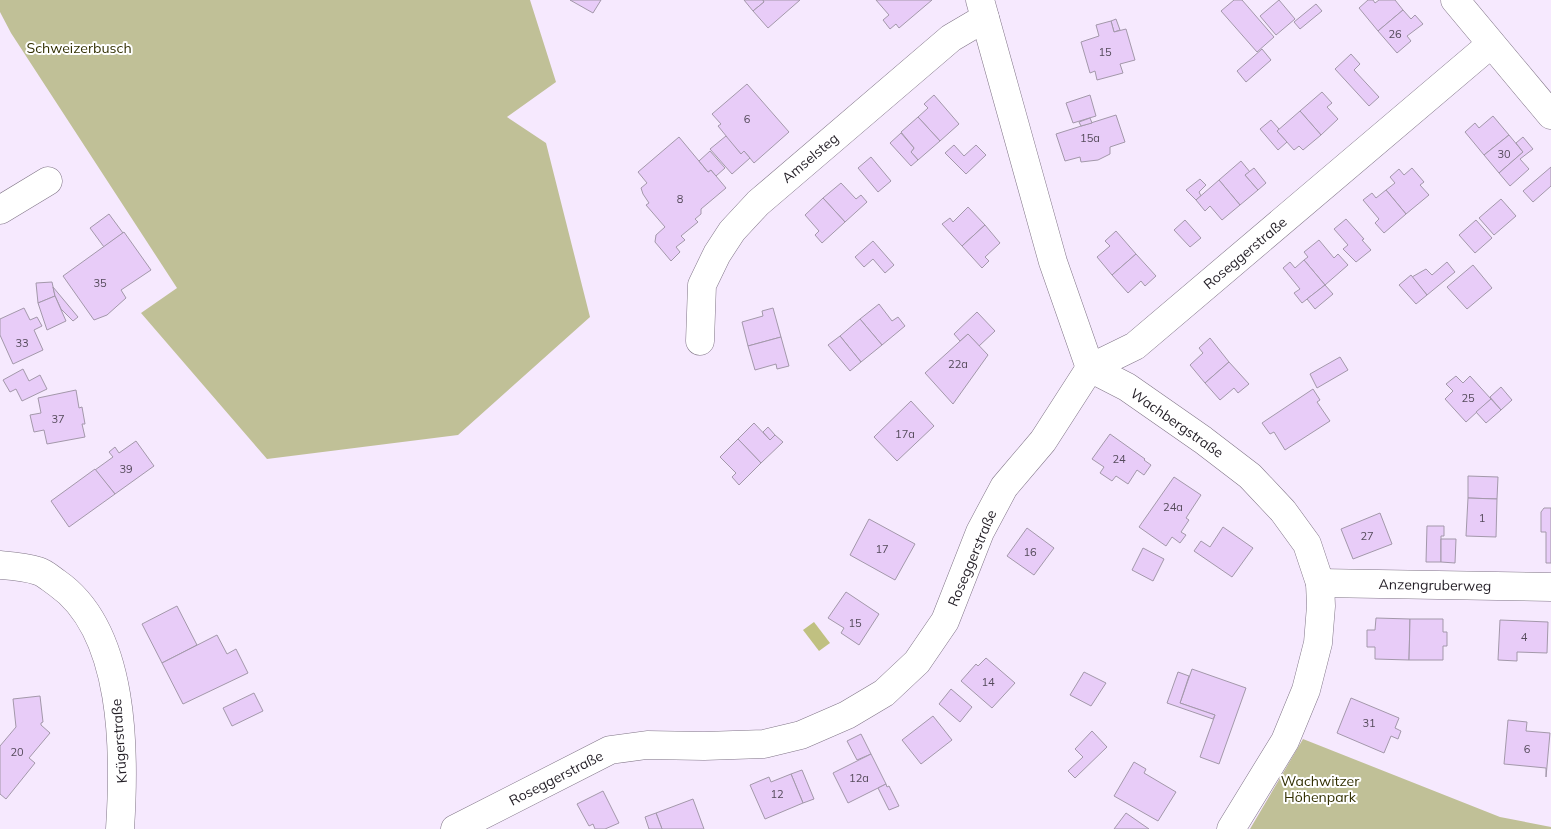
<svg xmlns="http://www.w3.org/2000/svg" width="1551" height="829" viewBox="0 0 1551 829" font-family="Mulish,sans-serif">
  <rect width="100%" height="100%" fill="#f6e9fe"/>
  <g fill="#c0c097">
    <path d="M0,0H530L556,82L507,117L546,143L590,317L458,435L267,459L141,313L177,288L11,33L0,12Z"/>
    <path d="M1303,739L1500,817L1551,827V829H1250Z"/>
  </g>
  <path fill="#c0c081" d="M814,622L830,643L819,651L803,630Z"/>
  <g fill="#e8ccf8" stroke="#a398aa">
    <path d="M570,0H601L593,13Z"/>
    <path d="M744,0H763L764,2L753,11Z"/>
    <path d="M763,0H800L768,28L753,11L764,2Z"/>
    <path d="M876,0H932L899,28L896,24L890,29L883,20L889,15Z"/>
    <path d="M1234,0H1242L1274,37L1257,52L1221,11Z"/>
    <path d="M1279,0L1295,19L1276,35L1260,16Z"/>
    <path d="M1368,0H1373L1375,3L1379,0H1395L1403,10L1378,31L1359,8Z"/>
    <path d="M1316,4L1322,11L1300,29L1294,22Z"/>
    <path d="M1403,10L1411,19L1415,15L1423,24L1407,36L1411,41L1397,53L1378,31Z"/>
    <path d="M1116,19L1120,30L1114,32L1111,21Z"/>
    <path d="M1111,21L1114,32L1126,29L1135,60L1120,64L1123,73L1097,80L1095,71L1090,73L1081,42L1099,36L1096,25Z"/>
    <path d="M1262,49L1271,60L1246,82L1237,71Z"/>
    <path d="M1351,54L1360,64L1354,70L1379,97L1369,106L1335,69Z"/>
    <path d="M747,84L789,132L754,163L744,151L741,154L726,138L727,137L718,126L721,124L712,114Z"/>
    <path d="M1322,92L1332,103L1327,107L1338,119L1321,135L1300,111Z"/>
    <path d="M934,95L959,124L940,141L918,117L928,108L924,104Z"/>
    <path d="M1090,95L1096,116L1073,123L1066,103Z"/>
    <path d="M1300,111L1321,135L1303,150L1299,146L1294,150L1277,131Z"/>
    <path d="M1116,115L1125,142L1110,147V154L1098,160L1081,162L1080,157L1065,161L1056,134Z"/>
    <path d="M1493,116L1509,135L1484,155L1465,132L1475,123L1479,128Z"/>
    <path d="M918,117L940,141L918,160L911,152L914,148L901,132Z"/>
    <path d="M1090,118L1092,123L1081,126L1079,122Z"/>
    <path d="M1271,120L1279,129L1277,131L1287,142L1278,150L1260,129Z"/>
    <path d="M901,133L914,148L911,152L918,160L911,166L890,143Z"/>
    <path d="M1509,135L1523,152L1499,173L1484,155Z"/>
    <path d="M726,136L741,154L744,151L750,158L732,174L710,149Z"/>
    <path d="M679,137L708,172L711,170L726,188L701,209V214L695,219L698,222L681,236L685,240L676,247L680,252L671,261L655,242L656,235L665,227L646,205L649,203L643,194L641,188L647,183L638,172Z"/>
    <path d="M1523,137L1533,149L1520,159L1529,169L1510,186L1499,173L1523,152L1516,143Z"/>
    <path d="M954,145L964,156L976,145L986,155L966,174L945,153Z"/>
    <path d="M710,151L725,168L716,176L711,170L708,172L699,161Z"/>
    <path d="M871,157L891,181L878,192L858,168Z"/>
    <path d="M1241,161L1250,172L1245,175L1258,190L1240,205L1219,180Z"/>
    <path d="M1551,167V186L1533,202L1523,191Z"/>
    <path d="M1254,168L1266,183L1258,190L1245,175Z"/>
    <path d="M1412,168L1424,182L1420,185L1429,195L1406,214L1386,190L1395,183L1390,177L1399,169L1404,175Z"/>
    <path d="M1200,179L1206,185L1199,192L1201,196L1196,200L1186,190Z"/>
    <path d="M1219,180L1240,205L1222,220L1210,206L1205,211L1196,200Z"/>
    <path d="M841,183L856,199L861,195L867,202L845,222L823,198Z"/>
    <path d="M1386,190L1406,214L1384,233L1375,223L1379,219L1363,200L1372,193L1376,198Z"/>
    <path d="M823,198L845,222L822,243L815,235L819,231L805,215Z"/>
    <path d="M1501,199L1516,216L1494,235L1479,218Z"/>
    <path d="M968,207L985,225L962,246L942,224L950,218L953,222Z"/>
    <path d="M109,214L123,233L104,247L90,228Z"/>
    <path d="M1346,219L1364,239L1362,240L1371,250L1356,262L1343,249L1348,245L1334,229Z"/>
    <path d="M1185,220L1201,238L1190,247L1174,230Z"/>
    <path d="M1476,220L1492,238L1475,253L1459,235Z"/>
    <path d="M985,225L1000,243L985,257L989,261L982,268L962,246Z"/>
    <path d="M1116,231L1136,254L1112,275L1097,257L1110,246L1105,241Z"/>
    <path d="M124,232L151,270L121,290L126,298L107,315L94,320L63,276Z"/>
    <path d="M1319,240L1334,258L1338,254L1348,265L1325,285L1304,260L1308,257L1304,252Z"/>
    <path d="M873,241L894,265L885,273L873,259L864,267L855,257Z"/>
    <path d="M1136,254L1156,276L1145,286L1141,281L1128,293L1112,275Z"/>
    <path d="M1304,260L1325,285L1302,303L1294,293L1300,289L1283,268L1290,262L1295,268Z"/>
    <path d="M1447,262L1455,272L1427,295L1412,277L1426,269L1432,275Z"/>
    <path d="M1473,265L1492,288L1467,309L1447,287Z"/>
    <path d="M1411,275L1427,295L1416,304L1399,285Z"/>
    <path d="M52,282L55,296L38,303L36,283Z"/>
    <path d="M1325,285L1333,294L1315,309L1307,299Z"/>
    <path d="M53,287L78,317L73,321L61,309L55,296Z"/>
    <path d="M55,296L66,321L47,330L38,303Z"/>
    <path d="M879,304L892,321L898,317L905,326L882,345L860,319Z"/>
    <path d="M24,308L30,320L37,317L42,326L34,330L43,350L13,364L0,335V319Z"/>
    <path d="M773,308L781,337L748,346L742,322L763,316L762,311Z"/>
    <path d="M977,312L995,331L979,346L968,334L960,341L954,334Z"/>
    <path d="M860,319L882,345L861,362L840,336Z"/>
    <path d="M968,334L988,355L953,404L925,373Z"/>
    <path d="M840,336L861,362L850,371L828,345Z"/>
    <path d="M781,337L789,366L777,369L776,364L755,370L748,346Z"/>
    <path d="M1210,338L1229,362L1205,383L1190,365L1203,353L1199,348Z"/>
    <path d="M1340,357L1348,370L1317,388L1310,374Z"/>
    <path d="M1229,362L1249,384L1238,393L1234,388L1220,400L1205,383Z"/>
    <path d="M23,369L29,381L40,375L47,389L22,401L16,389L10,392L3,380Z"/>
    <path d="M1456,376L1463,383L1470,376L1491,399L1466,422L1445,399L1453,391L1446,384Z"/>
    <path d="M1501,387L1512,400L1501,410L1490,397Z"/>
    <path d="M1313,389L1320,400L1317,402L1330,421L1285,450L1274,432L1270,434L1262,423Z"/>
    <path d="M76,390L79,408L82,407L85,424H82L85,437L47,444L44,430L34,432L30,415L41,413L38,398Z"/>
    <path d="M1491,399L1501,410L1486,423L1476,412Z"/>
    <path d="M911,401L934,426L897,461L874,437Z"/>
    <path d="M754,423L770,440L775,435L783,442L761,463L738,439Z"/>
    <path d="M768,427L775,435L770,440L763,432Z"/>
    <path d="M1110,434L1145,459L1144,460L1151,465L1144,475L1137,470L1128,484L1116,476L1112,481L1100,473L1104,467L1092,459Z"/>
    <path d="M738,439L761,463L739,485L732,477L736,473L720,457Z"/>
    <path d="M136,441L154,466L115,494L95,470L113,457L109,452L115,447L119,453Z"/>
    <path d="M95,469L115,494L69,527L51,501Z"/>
    <path d="M1468,476L1498,477L1497,499L1468,498Z"/>
    <path d="M1174,477L1201,495L1186,518L1189,520L1181,532L1186,535L1180,543L1172,537L1166,546L1139,527Z"/>
    <path d="M1468,498L1497,499L1496,537L1466,536Z"/>
    <path d="M1544,508H1551V563H1546V532H1541V512Z"/>
    <path d="M1380,513L1392,544L1353,559L1341,529Z"/>
    <path d="M869,519L915,544L895,580L850,555Z"/>
    <path d="M1427,526H1444V536H1441V562H1426Z"/>
    <path d="M1223,527L1253,548L1232,577L1194,551L1201,541L1210,547Z"/>
    <path d="M1027,528L1054,548L1034,575L1007,556Z"/>
    <path d="M1441,539H1456L1455,563L1441,562Z"/>
    <path d="M1143,548L1164,559L1153,581L1132,570Z"/>
    <path d="M846,592L879,614L859,645L841,633L844,628L828,618Z"/>
    <path d="M177,606L197,645L162,663L142,624Z"/>
    <path d="M1376,618L1410,619L1409,660L1375,659V647H1367V630H1375Z"/>
    <path d="M1410,619H1443V632H1447V646H1443V660H1409Z"/>
    <path d="M1500,620L1548,622L1547,653L1517,652V661L1498,660Z"/>
    <path d="M217,635L227,654L236,649L248,673L183,704L162,663Z"/>
    <path d="M986,658L1015,683L992,708L961,681L976,664L978,666Z"/>
    <path d="M1192,669L1246,688L1219,764L1200,757L1215,715L1180,703Z"/>
    <path d="M1084,672L1106,683L1091,706L1070,695Z"/>
    <path d="M1178,672L1189,676L1180,703L1215,715L1213,719L1167,703Z"/>
    <path d="M951,689L972,707L960,722L939,704Z"/>
    <path d="M254,693L263,711L232,726L223,708Z"/>
    <path d="M40,696L43,722L41,723V725L50,733L29,758L35,763L6,799L0,794V746L16,727L13,699Z"/>
    <path d="M1351,698L1399,718L1395,728L1401,731L1398,739L1391,736L1384,753L1337,733Z"/>
    <path d="M933,716L952,740L921,764L902,740Z"/>
    <path d="M1508,720L1527,722L1526,731L1550,733L1546,777V768L1504,764Z"/>
    <path d="M1092,731L1107,747L1075,778L1068,771L1083,757L1075,749Z"/>
    <path d="M861,734L871,754L857,760L847,741Z"/>
    <path d="M871,754L886,784L848,803L833,773Z"/>
    <path d="M1134,762L1146,769L1144,773L1176,792L1158,821L1114,796Z"/>
    <path d="M802,770L814,799L803,803L791,774Z"/>
    <path d="M791,774L803,803L765,819L750,785L769,777L771,782Z"/>
    <path d="M886,784L887,787L889,786L899,806L889,810L878,788Z"/>
    <path d="M603,791L619,823L605,829H595L593,824L589,826L577,804Z"/>
    <path d="M693,799L704,829H662L656,813Z"/>
    <path d="M656,813L662,829H649L645,817Z"/>
    <path d="M1126,813L1149,829H1114Z"/>
  </g>
  <g fill="none" stroke-linecap="round" stroke-linejoin="round">
    <g stroke="#807587" stroke-width="29">
      <g id="minor">
        <path d="M980,0L1053,262L1090,368L1127,387L1203,440L1250,476L1283,511L1307,544L1320,583L1321,606L1318,643L1306,690L1285,741L1231,829"/>
        <path d="M1455,0L1551,115"/>
        <path d="M0,210L48,181"/>
        <path d="M700,341L702,285L717,254L732,231L758,203L951,38L985,18"/>
        <path d="M0,565C12,566 26,567 38,571C45,573 51,579 57,583C126,631 125,753 120,829"/>
        <path d="M1320,583L1551,587"/>
        <path d="M455,829L610,750L647,745L704,746L764,744L801,735L847,715L884,693L917,662L945,621L980,532L1004,487L1043,441L1090,368L1135,346L1491,44"/>
      </g>
    </g>
    <use href="#minor" stroke="#fff" stroke-width="28"/>
  </g>
  <g text-anchor="middle" stroke-width="4" stroke-linejoin="round" paint-order="stroke">
    <g font-size="11" fill="#544a5a">
      <text x="1395" y="38">26</text>
      <text x="1105" y="56">15</text>
      <text x="747" y="123">6</text>
      <text x="1090" y="142">15a</text>
      <text x="1504" y="158">30</text>
      <text x="680" y="203">8</text>
      <text x="100" y="287">35</text>
      <text x="22" y="347">33</text>
      <text x="958" y="368">22a</text>
      <text x="1468" y="402">25</text>
      <text x="58" y="423">37</text>
      <text x="905" y="438">17a</text>
      <text x="1119" y="463">24</text>
      <text x="126" y="473">39</text>
      <text x="1173" y="511">24a</text>
      <text x="1482" y="522">1</text>
      <text x="1367" y="540">27</text>
      <text x="882" y="553">17</text>
      <text x="1030" y="556">16</text>
      <text x="855" y="627">15</text>
      <text x="1524" y="641">4</text>
      <text x="988" y="686">14</text>
      <text x="1369" y="727">31</text>
      <text x="1527" y="753">6</text>
      <text x="17" y="756">20</text>
      <text x="859" y="782">12a</text>
      <text x="777" y="798">12</text>
    </g>
    <g font-size="14" fill="#312f00" stroke="#fff">
      <text x="79" y="53">Schweizerbusch</text>
      <text x="1320" y="786">Wachwitzer<tspan x="1320" dy="16">Höhenpark</tspan></text>
    </g>
    <g font-size="14" fill="#231e26" stroke="#fff">
      <text transform="translate(810 158) rotate(-40)" y="5">Amselsteg</text>
      <text transform="translate(1245 253) rotate(-40)" y="5">Roseggerstraße</text>
      <text transform="translate(1177 423) rotate(35)" y="5">Wachbergstraße</text>
      <text transform="translate(972 558) rotate(-67)" y="5">Roseggerstraße</text>
      <text transform="translate(1435 585) rotate(1)" y="5">Anzengruberweg</text>
      <text transform="translate(119 741) rotate(-94)" y="5">Krügerstraße</text>
      <text transform="translate(556 778) rotate(-27)" y="5">Roseggerstraße</text>
    </g>
  </g>
</svg>
